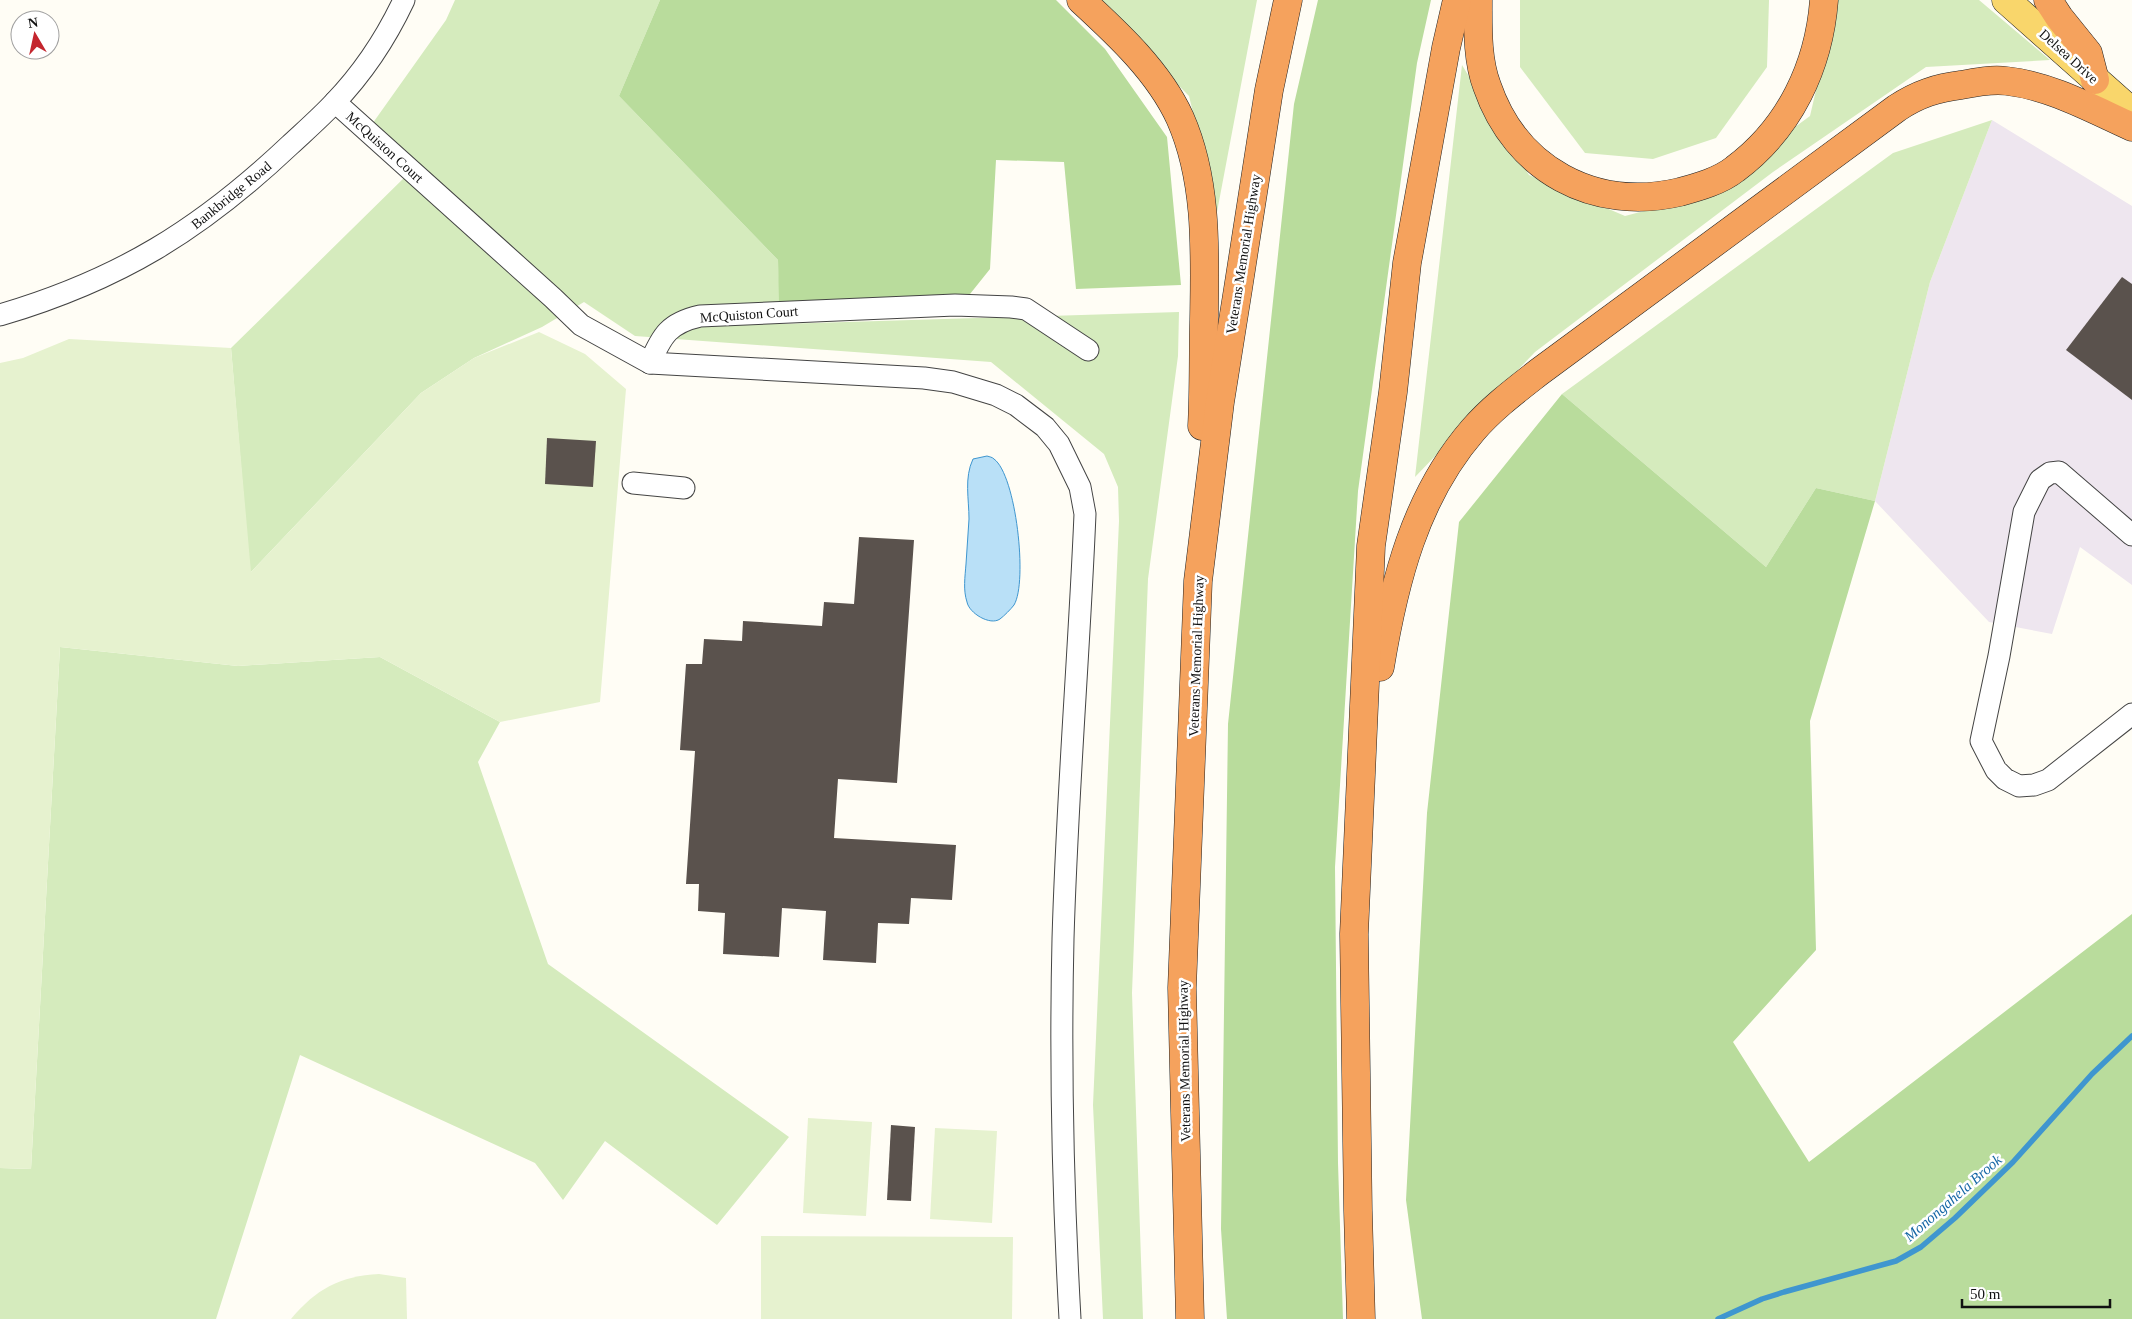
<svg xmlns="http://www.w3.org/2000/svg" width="2132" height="1319" viewBox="0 0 2132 1319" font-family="'Times New Roman',serif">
  <rect width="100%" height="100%" fill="#fffdf5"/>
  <path fill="#eee6ef" d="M1992,120L2132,206V585L2080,547L2052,634L1989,622L1875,501L1930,282Z"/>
  <g fill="#d5ebbd">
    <path d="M455,0H660L619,96L778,260L781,324L1179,312L1178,356L1148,579L1132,993L1143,1319H1103L1093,1105L1119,521L1118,487L1104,454L991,362L635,336L584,302L542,327L474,358L421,393L250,573L231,348L409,173L365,134L446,20Z"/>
    <path d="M1094,0H1257L1217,212L1189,96Z"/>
    <path d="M1520,0H1769L1767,67L1716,138L1653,159L1585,153L1520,67Z"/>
    <path d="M1837,0H1979L2050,60L1926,67L1773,172L1535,352L1415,477L1462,65L1529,175L1625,216L1701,196L1810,116Z"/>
    <path d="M1992,120L1930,282L1875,501L1816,488L1766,567L1562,394L1893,153Z"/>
    <path d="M60,647L238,666L380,657L500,722L478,762L548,964L789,1137L717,1225L605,1141L563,1200L535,1163L300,1055L216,1319H0V1168L31,1169Z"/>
  </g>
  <g fill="#b9dc9c">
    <path d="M660,0H1056L1105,49L1167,137L1181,285L1076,289L1064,162L996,160L990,269L970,294L779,302L778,260L619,96Z"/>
    <path d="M1318,0H1431L1417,63L1358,491L1335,867L1338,1163L1343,1319H1227L1221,1229L1228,724L1294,104Z"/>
    <path d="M1562,394L1766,567L1816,488L1875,501L1810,721L1816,950L1733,1042L1809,1162L2132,914V1319H1422L1406,1200L1427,813L1459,522Z"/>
  </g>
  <g fill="#e6f2cf">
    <path d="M539,332L585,354L626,389L600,702L500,722L380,657L238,666L60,647L31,1169L0,1168V363L23,358L69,339L231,348L251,572L421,393L474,358Z"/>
    <path d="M808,1118L872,1122L866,1216L803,1213Z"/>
    <path d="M935,1128L997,1131L992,1223L930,1219Z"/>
    <path d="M761,1236L1013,1237L1012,1319H761Z"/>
    <path d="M379,1274L406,1278L407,1319H291C316,1289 340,1276 379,1274Z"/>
  </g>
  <path fill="#b9e0f7" stroke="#3f96cf" d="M987,456C990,457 992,457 994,459C1016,475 1028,582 1014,605C1011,609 1004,616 1000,619C990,626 969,613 967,602C963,590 965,577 966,564C967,549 968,534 969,519C969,499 964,478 973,459Z"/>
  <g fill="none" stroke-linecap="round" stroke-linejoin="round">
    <path stroke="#3f96cf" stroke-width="5.5" d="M1718,1319L1762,1299L1784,1292L1896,1261L1921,1247L1955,1218L2013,1162L2092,1074L2132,1036"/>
  </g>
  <g fill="#5a524d">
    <path d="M2122,277L2132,284V400L2066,350Z"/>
    <path d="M547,438L596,441L593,487L545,484Z"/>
    <path d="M859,537L914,540L897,783L838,779L834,838L956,845L952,900L911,898L909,924L878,923L876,963L823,960L826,911L782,908L779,957L723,954L725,913L698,911L699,884H686L695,751L680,750L686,664H702L704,639L742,641L743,621L822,626L824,602L854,604Z"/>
    <path d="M891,1125L915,1127L911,1201L887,1200Z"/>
  </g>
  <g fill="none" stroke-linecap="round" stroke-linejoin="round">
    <g stroke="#444" stroke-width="23">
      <g id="minor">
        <path d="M335,102L553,298L581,325L650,363L924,378L953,382L996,395L1016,405L1045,427L1059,444L1080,487L1085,514C1079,656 1067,797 1063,939C1060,1065 1063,1193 1070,1319"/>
        <path d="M0,315C119,280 200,230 290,145C305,131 320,118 334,103C362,74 387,36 404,0"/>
        <path d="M650,363C662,335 669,323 700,316L955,305L1011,307L1026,309L1088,350"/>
        <path d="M633,483L684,488"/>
        <path d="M2132,535L2059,472L2050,473L2040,480L2024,512L1999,656L1981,741L1996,770L2005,779L2019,786L2034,785L2048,780L2132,714"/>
      </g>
    </g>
    <g stroke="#222" stroke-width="29">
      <path id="major" d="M2006,0L2132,112"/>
    </g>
    <g stroke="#222" stroke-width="29">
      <g id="highway">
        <path d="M1081,0C1118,34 1159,72 1180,118C1208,181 1205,253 1204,320C1203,355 1204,391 1202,426"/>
        <path d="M1478,0C1478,28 1477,60 1487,86C1516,170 1594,212 1680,192C1698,187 1720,181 1735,169C1790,128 1819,66 1824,0"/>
        <path d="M2048,0L2059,17L2088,53L2095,80"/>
        <path d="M1380,667C1394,582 1415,497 1473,430C1492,408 1516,390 1539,372L1897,108C1918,94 1937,88 1961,85C1976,82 1992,79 2007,81C2051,86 2092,109 2132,127"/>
        <path d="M1190,1319L1182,988L1198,581L1220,402L1238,289L1269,90L1288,0"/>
        <path d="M1361,1319L1358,1211L1354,934L1371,546L1393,392L1407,263L1446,48L1457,0"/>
      </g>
    </g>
    <use href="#minor" stroke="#fff" stroke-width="21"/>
    <use href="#major" stroke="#f9d66b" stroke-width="28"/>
    <use href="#highway" stroke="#f5a25d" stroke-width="28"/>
  </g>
  <g text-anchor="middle" stroke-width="5" stroke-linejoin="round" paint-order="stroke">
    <g font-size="14" fill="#111" stroke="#fff">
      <text transform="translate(2069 56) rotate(42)" y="5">Delsea Drive</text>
      <text transform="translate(385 147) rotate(42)" y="5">McQuiston Court</text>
      <text transform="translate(231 195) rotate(-39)" y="5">Bankbridge Road</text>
      <text transform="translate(1243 254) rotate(-81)" y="5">Veterans Memorial Highway</text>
      <text transform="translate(749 314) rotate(-4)" y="5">McQuiston Court</text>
      <text transform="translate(1196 656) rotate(-88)" y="5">Veterans Memorial Highway</text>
      <text transform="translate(1184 1061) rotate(-91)" y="5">Veterans Memorial Highway</text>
    </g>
    <g font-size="15" font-style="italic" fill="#1768a6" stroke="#fff">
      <text transform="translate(1953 1198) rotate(-41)" y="5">Monongahela Brook</text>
    </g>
  </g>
  <g transform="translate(35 35) rotate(351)"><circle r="24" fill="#ffffff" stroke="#a0a0a0"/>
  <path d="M0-4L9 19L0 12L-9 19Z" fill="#c4262e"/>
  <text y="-8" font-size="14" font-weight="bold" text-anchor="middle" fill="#111111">N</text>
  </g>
  <path d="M1962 1299v8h148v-8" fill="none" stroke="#111111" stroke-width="2.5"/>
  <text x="1970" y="1299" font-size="15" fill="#111111" stroke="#ffffff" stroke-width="4" paint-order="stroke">50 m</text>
</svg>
